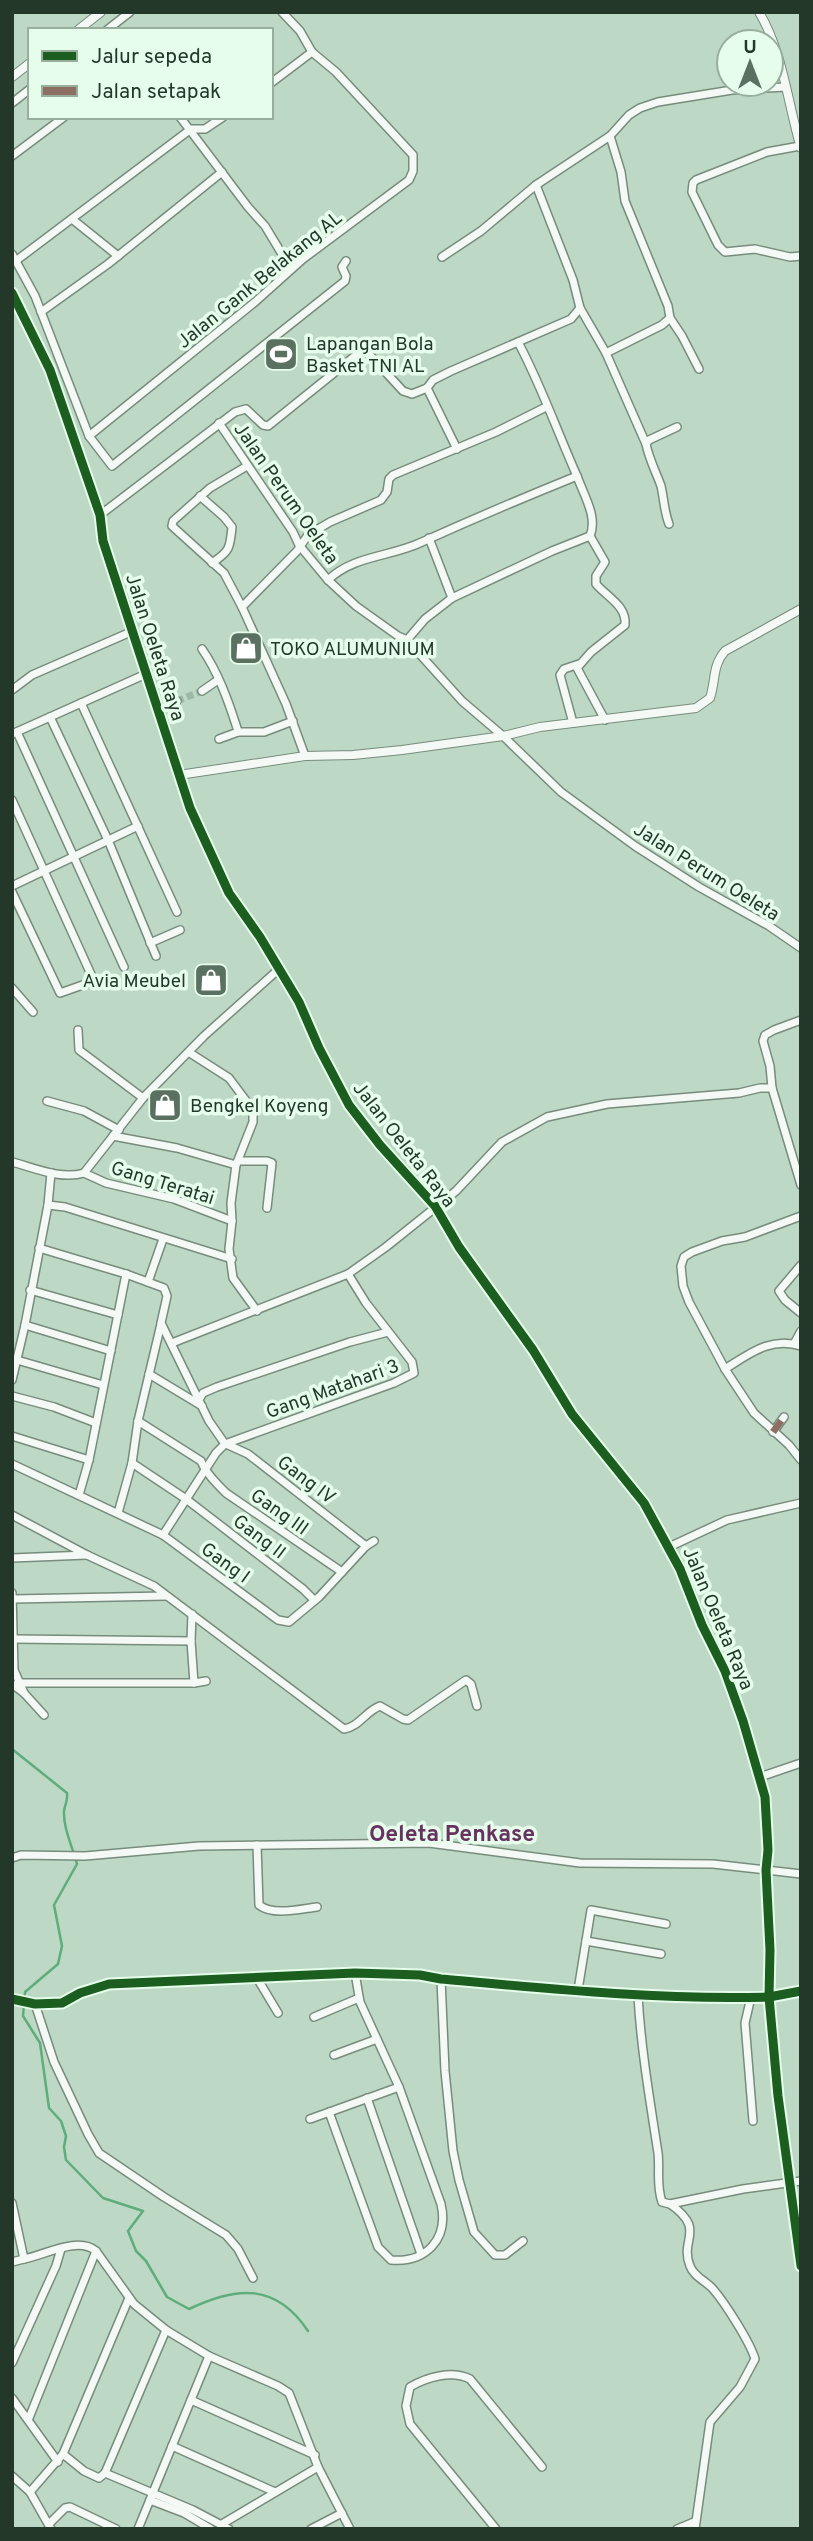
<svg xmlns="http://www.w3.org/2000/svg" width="813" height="2541" viewBox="0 0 813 2541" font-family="Overpass,sans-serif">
  <rect width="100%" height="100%" fill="#bdd8c4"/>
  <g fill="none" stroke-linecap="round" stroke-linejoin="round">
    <path stroke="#5ead7c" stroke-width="2.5" d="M12,1749L67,1793C68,1801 65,1804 64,1811C63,1828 73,1848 77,1864L54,1905L62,1946L58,1964L25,1992L23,2016L40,2043L49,2108L61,2121L66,2136L64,2147L66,2160L103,2198L143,2211L128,2231L136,2251L146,2261L167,2297L189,2309C237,2286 276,2283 308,2331"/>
    <path stroke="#9eb8a5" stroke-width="7" stroke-dasharray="7 3.5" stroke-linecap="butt" d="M177,701L202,691"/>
    <g stroke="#778c7d" stroke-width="10">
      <g id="minor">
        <path d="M107,30L130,12"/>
        <path d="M271,83L312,52"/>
        <path d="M12,103L30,89"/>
        <path d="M180,117L248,207L265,226L291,269"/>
        <path d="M800,146L767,152L696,180L693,183L692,192L718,245L725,252L755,249L790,257L801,256"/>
        <path d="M12,156L64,117"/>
        <path d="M536,185L573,280L580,308L606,353L646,444"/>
        <path d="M72,219L118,256"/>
        <path d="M12,254L35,296L89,436L112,466L345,281L346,276L342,267L346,261"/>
        <path d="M442,257L481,231L536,185L610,136L629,115L640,108L658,102L732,90L786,87"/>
        <path d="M17,260L191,129H205L223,117"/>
        <path d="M12,293L50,370L100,515L103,541L190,808L229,893L260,937L299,1002L319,1048L349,1105L380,1145L435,1206L459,1247L533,1350L572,1414L644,1503L680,1569L702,1625L725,1671L743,1721L765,1797L768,1850L766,1870L770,1950L769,1997L801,1991"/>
        <path d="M41,312L108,264L222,172"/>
        <path d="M670,318L682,336L699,369"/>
        <path d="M606,353L662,325L670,318L668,306L625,201L621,172L610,136"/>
        <path d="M427,388L457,449"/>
        <path d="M219,423L293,532L299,545L328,580L356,606L398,636L407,640L462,701L503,736L561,792L635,846L699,887L769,926L801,948"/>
        <path d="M89,436L255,302L303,259L409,180L413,171V155L336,72L312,52L300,31L282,12"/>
        <path d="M247,466L210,488L173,521L172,526L224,573L242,607L286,704L305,756"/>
        <path d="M200,496L224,517L232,527C230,548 230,551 212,563"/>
        <path d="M100,515L235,412L246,409L263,425L268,426L360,352H367L403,391L412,394L427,388L433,380L451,371L571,319L580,308"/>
        <path d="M669,524C664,511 664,499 661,486C656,472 649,459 646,444L649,440L677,427"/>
        <path d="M590,536L605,562L596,576V584C607,597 627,606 625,625L591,652L577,668L605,720"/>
        <path d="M429,538L452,598"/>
        <path d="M328,580C354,555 391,557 422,542C473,519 525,497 577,476C557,431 541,385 518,342"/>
        <path d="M242,607L297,551L308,535L330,522L381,500L387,492L389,479L393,475L496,432L546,407"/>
        <path d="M407,640L425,619L452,598L552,551L590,536C598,517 584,496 577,476"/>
        <path d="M202,649C218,672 228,700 237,728L238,732L219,739"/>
        <path d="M12,690L32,675L133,631"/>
        <path d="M202,691L218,680"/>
        <path d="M81,703L177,912"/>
        <path d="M159,710L177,701"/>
        <path d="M50,717L108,840L156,956"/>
        <path d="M573,723L560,675L564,669L579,664"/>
        <path d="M17,732L124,967"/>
        <path d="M238,732H264L293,721"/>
        <path d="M12,734L146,674"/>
        <path d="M12,800L94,981L60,993L12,892"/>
        <path d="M12,886L138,826"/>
        <path d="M150,943L180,930"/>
        <path d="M12,988L33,1012"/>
        <path d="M801,1020L774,1030L765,1035L763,1041L770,1066L772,1088L801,1185"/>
        <path d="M78,1030L79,1050L143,1098"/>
        <path d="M190,1053L229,1078L253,1110V1122L236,1165L231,1203L232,1221L229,1249L233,1278L257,1311"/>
        <path d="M47,1101L84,1111L119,1130"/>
        <path d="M113,1136L177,1148L236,1165"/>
        <path d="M238,1161H267L272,1163L267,1208"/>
        <path d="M12,1162C35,1168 61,1180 84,1173L143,1098L204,1036L279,969"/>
        <path d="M84,1173L106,1183L174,1199L232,1221"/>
        <path d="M48,1205L65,1207L232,1259"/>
        <path d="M801,1216L745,1237L722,1241L692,1252L684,1257L681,1266L683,1286L689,1302L725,1369L754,1413L789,1445L801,1460"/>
        <path d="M39,1248L126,1274L164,1288L167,1296L161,1323L209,1421L225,1444"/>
        <path d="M801,1265L779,1291L785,1300L801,1313"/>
        <path d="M148,1282L163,1239"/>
        <path d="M30,1290L118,1315"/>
        <path d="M25,1325L111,1351"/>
        <path d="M172,1343L348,1274L386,1247L456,1191L502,1142L547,1117L607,1104L739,1093L760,1088H772"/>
        <path d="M794,1344L801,1331"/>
        <path d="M17,1360L103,1385"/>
        <path d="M725,1369C749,1354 771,1336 801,1346"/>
        <path d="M149,1374L202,1406"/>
        <path d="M12,1380L25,1325L48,1205L51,1173"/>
        <path d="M12,1396L54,1407L96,1423"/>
        <path d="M200,1398L203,1393L217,1387L350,1342L388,1332"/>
        <path d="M138,1421L201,1461C206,1473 216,1483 226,1493L342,1572"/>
        <path d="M773,1432L784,1417"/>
        <path d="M12,1436L89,1460"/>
        <path d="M226,1444L248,1454L366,1546"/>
        <path d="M132,1463L186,1499L303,1589L314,1600"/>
        <path d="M12,1464L163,1535L278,1620L289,1622L319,1597L366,1546L374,1541"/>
        <path d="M79,1495L89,1460L126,1274"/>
        <path d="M118,1513L132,1463L138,1421L161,1324"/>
        <path d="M12,1515L87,1555L154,1586L344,1729C359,1727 366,1711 380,1706L403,1719L408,1720L466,1680L471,1684L477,1706"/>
        <path d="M163,1535L216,1453L225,1444L394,1383L414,1373L412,1362L366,1303L348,1274"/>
        <path d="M669,1547L727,1520L801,1503"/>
        <path d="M12,1558L87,1555"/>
        <path d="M12,1593L14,1670L24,1693"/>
        <path d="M13,1599L166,1596"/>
        <path d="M192,1614L191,1641L194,1683L206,1681"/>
        <path d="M14,1639L191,1641"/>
        <path d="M18,1683H194"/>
        <path d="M12,1684L24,1693L44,1715"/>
        <path d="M760,1777L801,1763"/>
        <path d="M257,1845L259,1905C273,1916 300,1909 317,1907"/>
        <path d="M12,1858L21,1855L85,1856L199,1846L429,1843L580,1863L713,1864L801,1874"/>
        <path d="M586,1941L661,1954"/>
        <path d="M257,1978L278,2013"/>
        <path d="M441,1979L445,2071L453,2151L459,2180L474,2232L495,2255H505L523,2241"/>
        <path d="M578,1990L591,1910L666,1924"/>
        <path d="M638,1996C641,2049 650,2101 658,2153C660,2170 656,2185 662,2202L670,2204L743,2189L801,2181"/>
        <path d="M751,1997L745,2023L753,2121"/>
        <path d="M12,1999L35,2004L62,2003L80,1993L109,1984L355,1973L420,1975L441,1979C550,1989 660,2000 769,1997L778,2096L801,2266"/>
        <path d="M35,2004L54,2062L88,2134L99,2153L164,2197L226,2235L238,2249L253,2278"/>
        <path d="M314,2017L359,1998"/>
        <path d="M334,2055L377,2039"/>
        <path d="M367,2098L421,2254"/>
        <path d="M329,2112L378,2247L391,2260C426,2263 449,2239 441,2204L399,2087L360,2002L355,1973"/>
        <path d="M310,2119L399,2087"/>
        <path d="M12,2203L24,2259C45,2255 78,2236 96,2251L134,2304L166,2330L209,2356L278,2386L289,2393L318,2467L350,2529"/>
        <path d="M670,2204C707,2230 679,2239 690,2266C694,2277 706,2281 713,2289C725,2303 750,2342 755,2359L740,2387L710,2422L695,2529"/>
        <path d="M12,2262L24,2259"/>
        <path d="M12,2363L56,2266L61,2249"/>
        <path d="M12,2398L58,2462"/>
        <path d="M191,2400L315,2455"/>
        <path d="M29,2418L96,2251"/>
        <path d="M172,2446L275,2492"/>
        <path d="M63,2454L84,2471L99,2478L105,2473L193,2510L229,2529"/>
        <path d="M105,2473L166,2330"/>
        <path d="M12,2476L30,2492L51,2529"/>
        <path d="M30,2492L63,2454L129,2298"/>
        <path d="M150,2500L184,2513L211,2529"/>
        <path d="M49,2524L65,2508L70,2507L116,2529"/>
        <path d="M222,2524L318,2467"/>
        <path d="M138,2529L209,2356"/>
        <path d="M311,2529L342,2513"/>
        <path d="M496,2529L410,2424L406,2406L410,2387C427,2377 452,2370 470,2379L542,2467"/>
        <path d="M677,2529L694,2522"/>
      </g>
    </g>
    <g stroke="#778c7d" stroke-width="10">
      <g id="tertiary">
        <path d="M759,12C783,52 788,105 801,148"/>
        <path d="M78,30L101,12"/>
        <path d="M12,77L30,63"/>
        <path d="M179,775L305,756L353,755L402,750L503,736L540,727L696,708L710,698C716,680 712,666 725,651L801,609"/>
      </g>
    </g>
    <use href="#minor" stroke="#f5f9f6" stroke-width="7"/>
    <use href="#tertiary" stroke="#f5f9f6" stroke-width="8"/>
    <path stroke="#8d6e63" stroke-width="7" stroke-dasharray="14 7" stroke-linecap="butt" d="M773,1432L784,1417"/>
    <g stroke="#e5fdea" stroke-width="13">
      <g id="cycleway">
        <path d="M12,293L50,370L100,515L103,541L190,808L229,893L260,937L299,1002L319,1048L349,1105L380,1145L435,1206L459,1247L533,1350L572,1414L644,1503L680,1569L702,1625L725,1671L743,1721L765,1797L768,1850L766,1870L770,1950L769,1997L801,1991"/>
        <path d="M12,1999L35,2004L62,2003L80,1993L109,1984L355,1973L420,1975L441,1979C550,1989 660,2000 769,1997L778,2096L801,2266"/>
      </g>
    </g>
    <use href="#cycleway" stroke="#1b5e20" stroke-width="9"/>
  </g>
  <defs>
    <g id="stadium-square" transform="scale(1.75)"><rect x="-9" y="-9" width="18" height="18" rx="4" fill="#5a7060" stroke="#e5fdea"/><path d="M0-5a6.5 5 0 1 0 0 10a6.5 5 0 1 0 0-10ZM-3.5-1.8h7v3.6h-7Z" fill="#fff"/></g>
    <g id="shop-square" transform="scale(1.75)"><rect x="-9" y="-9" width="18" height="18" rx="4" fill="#5a7060" stroke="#e5fdea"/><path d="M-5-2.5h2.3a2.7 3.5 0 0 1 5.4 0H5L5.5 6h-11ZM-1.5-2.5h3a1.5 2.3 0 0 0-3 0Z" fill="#fff"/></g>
  </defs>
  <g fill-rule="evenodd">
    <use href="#stadium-square" x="281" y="354"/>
    <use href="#shop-square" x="246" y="648"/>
    <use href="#shop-square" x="211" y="980"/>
    <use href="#shop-square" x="165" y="1105"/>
  </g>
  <g text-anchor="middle" stroke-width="7" stroke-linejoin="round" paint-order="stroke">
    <g font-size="19" fill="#24382a" stroke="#e5fdea">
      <text transform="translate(259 279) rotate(-39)" y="7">Jalan Gank Belakang AL</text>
      <text transform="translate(287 493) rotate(55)" y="7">Jalan Perum Oeleta</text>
      <text transform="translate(156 647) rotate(72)" y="7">Jalan Oeleta Raya</text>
      <text transform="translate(707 871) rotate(32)" y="7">Jalan Perum Oeleta</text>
      <text transform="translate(405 1144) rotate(52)" y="7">Jalan Oeleta Raya</text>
      <text transform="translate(163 1182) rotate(17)" y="7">Gang Teratai</text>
      <text transform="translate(332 1388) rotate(-20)" y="7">Gang Matahari 3</text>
      <text transform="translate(307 1479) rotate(37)" y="7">Gang IV</text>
      <text transform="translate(280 1511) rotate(35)" y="7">Gang III</text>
      <text transform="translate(260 1536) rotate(37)" y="7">Gang II</text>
      <text transform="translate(226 1562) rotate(36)" y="7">Gang I</text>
      <text transform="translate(719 1618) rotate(67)" y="7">Jalan Oeleta Raya</text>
    </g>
    <g font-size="19" fill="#24382a" stroke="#e5fdea" text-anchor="start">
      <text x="306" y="350">Lapangan Bola<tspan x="306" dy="22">Basket TNI AL</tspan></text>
      <text x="270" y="655">TOKO ALUMUNIUM</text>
      <text x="186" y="987" text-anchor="end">Avia Meubel</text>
      <text x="190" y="1112">Bengkel Koyeng</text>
    </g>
    <g font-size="23" font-weight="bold" fill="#673160" stroke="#e5fdea">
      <text x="452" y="1841">Oeleta Penkase</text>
    </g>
  </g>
  <rect width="813" height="2541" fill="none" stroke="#24382a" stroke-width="28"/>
  <rect x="28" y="28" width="245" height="91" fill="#e5fdea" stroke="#98ae9d" stroke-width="2"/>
  <rect x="42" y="51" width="35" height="10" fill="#1b5e20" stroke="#98ae9d" stroke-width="2"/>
  <text x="91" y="63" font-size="21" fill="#24382a">Jalur sepeda</text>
  <rect x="42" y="86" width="35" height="10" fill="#8d6e63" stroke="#98ae9d" stroke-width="2"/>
  <text x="91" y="98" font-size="21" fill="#24382a">Jalan setapak</text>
  <g transform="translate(750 63)"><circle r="33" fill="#e5fdea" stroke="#98ae9d" stroke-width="2"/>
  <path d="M0-5L12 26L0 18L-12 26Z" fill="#5a7060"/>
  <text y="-10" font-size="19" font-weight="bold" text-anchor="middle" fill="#24382a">U</text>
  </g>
</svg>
